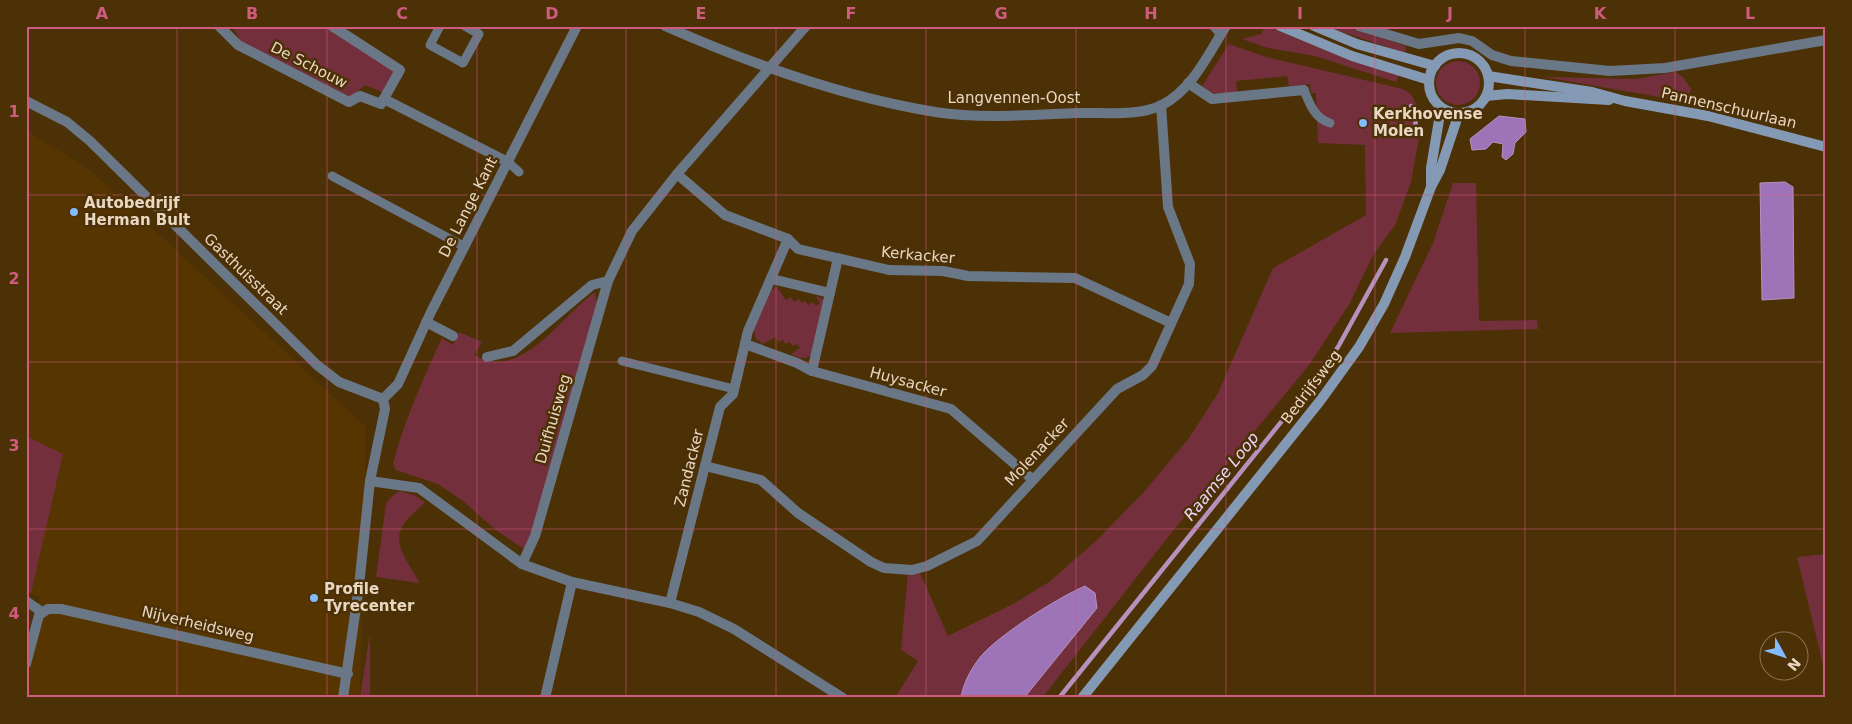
<svg xmlns="http://www.w3.org/2000/svg" width="1852" height="724" viewBox="0 0 1852 724" font-family="'DejaVu Sans',sans-serif">
  <rect width="100%" height="100%" fill="#4c3006"/>
  <path fill="#563501" d="M26,130L91,171L366,427L360,695L371,698H26V653L40,598L26,591Z"/>
  <g fill="#73303c">
    <path d="M233,26H324L397,72L385,93L365,85L351,97L240,41Z"/>
    <path d="M1266,26L1350,60L1399,75L1396,82L1315,56L1268,48L1242,39L1261,34Z"/>
    <path d="M1325,26H1343L1406,46L1405,53Z"/>
    <path d="M1229,44L1266,57L1403,89L1411,94L1417,106L1419,138L1411,182L1395,225L1373,255L1350,303L1309,365L1172,532L1042,698H1024L1097,608L993,644L978,659L963,687L961,698H895L918,661L901,650L908,572L919,571L948,636L1013,604L1049,582L1096,541L1144,492L1189,438L1218,393L1273,268L1366,215L1365,145L1318,143L1316,93H1311L1310,84L1289,87L1287,76L1236,81L1237,92C1223,94 1213,96 1202,86Z"/>
    <circle cx="1458" cy="83" r="22"/>
    <path d="M1675,72L1683,77L1691,89L1688,102L1544,77L1636,79Z"/>
    <path d="M1453,183H1476L1479,321L1537,320L1538,329L1390,333L1433,243Z"/>
    <path d="M777,287L786,300L791,297L794,302L799,299L802,303L805,301L808,305L813,302L816,306L820,303L815,296L825,300L812,355C804,360 799,358 791,354L800,348L797,344L792,346L790,342L785,344L783,340L778,342L776,337L763,344L755,338L754,329L771,290Z"/>
    <path d="M595,292L597,304L593,320L527,551L496,530L463,501L438,484L396,470L393,463C405,419 423,379 442,338L453,345L459,332L482,342L474,355C521,383 561,316 595,292Z"/>
    <path d="M26,436L63,454L31,593L26,590Z"/>
    <path d="M399,491L414,495L425,502C418,510 405,519 401,529C393,546 412,568 420,583L376,577L386,504L390,498Z"/>
    <path d="M1826,554V677L1797,557Z"/>
    <path d="M370,633V698H360Z"/>
  </g>
  <g fill="#9e74b9" stroke="#b492bc">
    <path d="M1499,116L1525,119L1526,132L1515,143L1513,154L1506,160L1502,157L1503,144L1493,142L1486,149L1472,150L1470,139Z"/>
    <path d="M1785,182L1793,187L1794,298L1762,300L1760,183Z"/>
    <path d="M1085,586L1095,593L1097,608L1024,698H961C963,684 970,671 978,660C993,638 1059,597 1085,586Z"/>
  </g>
  <g fill="none" stroke-linecap="round" stroke-linejoin="round">
    <g stroke="#b492bc" stroke-width="4.5">
      <path d="M1411,106L1415,114L1416,132"/>
      <path d="M1059,698L1310,386L1338,347L1386,260"/>
    </g>
    <g stroke="#697787" stroke-width="9">
      <path d="M440,26L430,45L463,63L479,34L465,26"/>
      <path d="M1304,90C1309,103 1315,119 1330,123"/>
      <path d="M508,162L519,172"/>
      <path d="M332,176L465,247"/>
      <path d="M622,361L734,389"/>
    </g>
    <g stroke="#697787" stroke-width="10">
      <path d="M219,26L238,45L349,102L360,96L381,104L400,70L332,26"/>
      <path d="M665,26C751,64 842,97 935,112C981,119 1029,115 1076,113C1102,112 1138,117 1162,105C1192,90 1209,53 1226,26"/>
      <path d="M1214,26L1221,34"/>
      <path d="M1359,26L1419,44L1459,38L1472,41L1492,55L1511,61L1610,71L1665,68L1826,40"/>
      <path d="M1188,83L1212,99L1304,90"/>
      <path d="M384,99L508,162"/>
      <path d="M26,101L67,122L90,141L317,365L339,382L383,399"/>
      <path d="M677,174L725,215L788,239L798,249L889,270L943,271L968,276L1075,278L1171,323"/>
      <path d="M772,279L830,293"/>
      <path d="M426,322L453,336"/>
      <path d="M745,344L797,363L812,371L951,409L1032,479"/>
      <path d="M487,357L513,351L592,285L608,281"/>
      <path d="M812,371L838,258"/>
      <path d="M383,399L398,384L431,312L577,26"/>
      <path d="M705,466L761,480L798,513L871,562L884,568L912,570L927,566L977,541L1117,389L1143,375L1152,366L1189,284L1190,264L1168,207L1161,105"/>
      <path d="M370,481L419,488L522,564L572,582L670,603L699,612L734,629L843,698"/>
      <path d="M522,564L535,536L608,281L632,231L677,174L806,26"/>
      <path d="M26,601L42,612"/>
      <path d="M670,603L720,407L733,394L748,331L788,239"/>
      <path d="M26,664L39,615L48,609H61L348,674"/>
      <path d="M343,698L359,586L370,481L385,409L383,399"/>
      <path d="M545,698L572,582"/>
    </g>
    <g stroke="#849ab4" stroke-width="10">
      <path d="M1280,26L1352,56L1429,80"/>
      <path d="M1314,26L1357,44L1435,66"/>
      <circle cx="1459" cy="83" r="30"/>
      <path d="M1488,76L1592,92L1625,101L1708,116L1826,147"/>
      <path d="M1486,96L1507,94L1609,100"/>
      <path d="M1431,186V168L1441,108"/>
      <path d="M1082,698L1320,401L1359,347L1384,304L1405,257L1431,187L1440,170L1459,113"/>
    </g>
  </g>
  <path fill="none" stroke="#cf5b7f" stroke-width="1" stroke-opacity="0.55" d="M177,26V698M327,26V698M477,26V698M626,26V698M776,26V698M926,26V698M1076,26V698M1226,26V698M1375,26V698M1525,26V698M1675,26V698M26,195H1826M26,362H1826M26,529H1826"/>
  <g fill="#83bcfb" stroke="#4c3006" stroke-width="2">
    <circle cx="1363" cy="123" r="5"/>
    <circle cx="74" cy="212" r="5"/>
    <circle cx="314" cy="598" r="5"/>
  </g>
  <g text-anchor="middle" stroke-width="5" stroke-linejoin="round" paint-order="stroke">
    <g font-size="15" fill="#e8d7c3" stroke="#4c3006">
      <text transform="translate(309 65) rotate(27)" y="5">De Schouw</text>
      <text x="1014" y="103">Langvennen-Oost</text>
      <text transform="translate(1729 108) rotate(13)" y="5">Pannenschuurlaan</text>
      <text transform="translate(468 207) rotate(-63)" y="5">De Lange Kant</text>
      <text transform="translate(918 255) rotate(5)" y="5">Kerkacker</text>
      <text transform="translate(246 274) rotate(44)" y="5">Gasthuisstraat</text>
      <text transform="translate(908 382) rotate(15)" y="5">Huysacker</text>
      <text transform="translate(1311 387) rotate(-53)" y="5">Bedrijfsweg</text>
      <text transform="translate(553 419) rotate(-74)" y="5">Duifhuisweg</text>
      <text transform="translate(1037 452) rotate(-47)" y="5">Molenacker</text>
      <text transform="translate(689 468) rotate(-76)" y="5">Zandacker</text>
      <text transform="translate(198 624) rotate(13)" y="5">Nijverheidsweg</text>
    </g>
    <g font-size="15" font-weight="bold" fill="#e8d7c3" stroke="#4c3006" text-anchor="start">
      <text x="1373" y="119">Kerkhovense<tspan x="1373" dy="17">Molen</tspan></text>
      <text x="84" y="208">Autobedrijf<tspan x="84" dy="17">Herman Bult</tspan></text>
      <text x="324" y="594">Profile<tspan x="324" dy="17">Tyrecenter</tspan></text>
    </g>
    <g font-size="16" font-style="italic" fill="#ebd5fb" stroke="#4c3006">
      <text transform="translate(1221 476) rotate(-51)" y="6">Raamse Loop</text>
    </g>
  </g>
  <rect width="1852" height="724" fill="none" stroke="#4c3006" stroke-width="55"/>
  <g transform="translate(1784 656) rotate(130)"><circle r="24" fill="#4c3006" stroke="#8a7352"/>
  <path d="M0-4L9 19L0 12L-9 19Z" fill="#83bcfb"/>
  <text y="-8" font-size="14" font-weight="bold" text-anchor="middle" fill="#e8d7c3">N</text>
  </g>
  <rect x="28" y="28" width="1796" height="668" fill="none" stroke="#cf5b7f" stroke-width="2"/>
  <g font-size="16" text-anchor="middle" font-weight="bold" fill="#cf5b7f">
    <text x="102" y="19">A</text>
    <text x="252" y="19">B</text>
    <text x="402" y="19">C</text>
    <text x="552" y="19">D</text>
    <text x="701" y="19">E</text>
    <text x="851" y="19">F</text>
    <text x="1001" y="19">G</text>
    <text x="1151" y="19">H</text>
    <text x="1300" y="19">I</text>
    <text x="1450" y="19">J</text>
    <text x="1600" y="19">K</text>
    <text x="1750" y="19">L</text>
    <text x="14" y="117">1</text>
    <text x="14" y="284">2</text>
    <text x="14" y="451">3</text>
    <text x="14" y="619">4</text>
  </g>
</svg>
